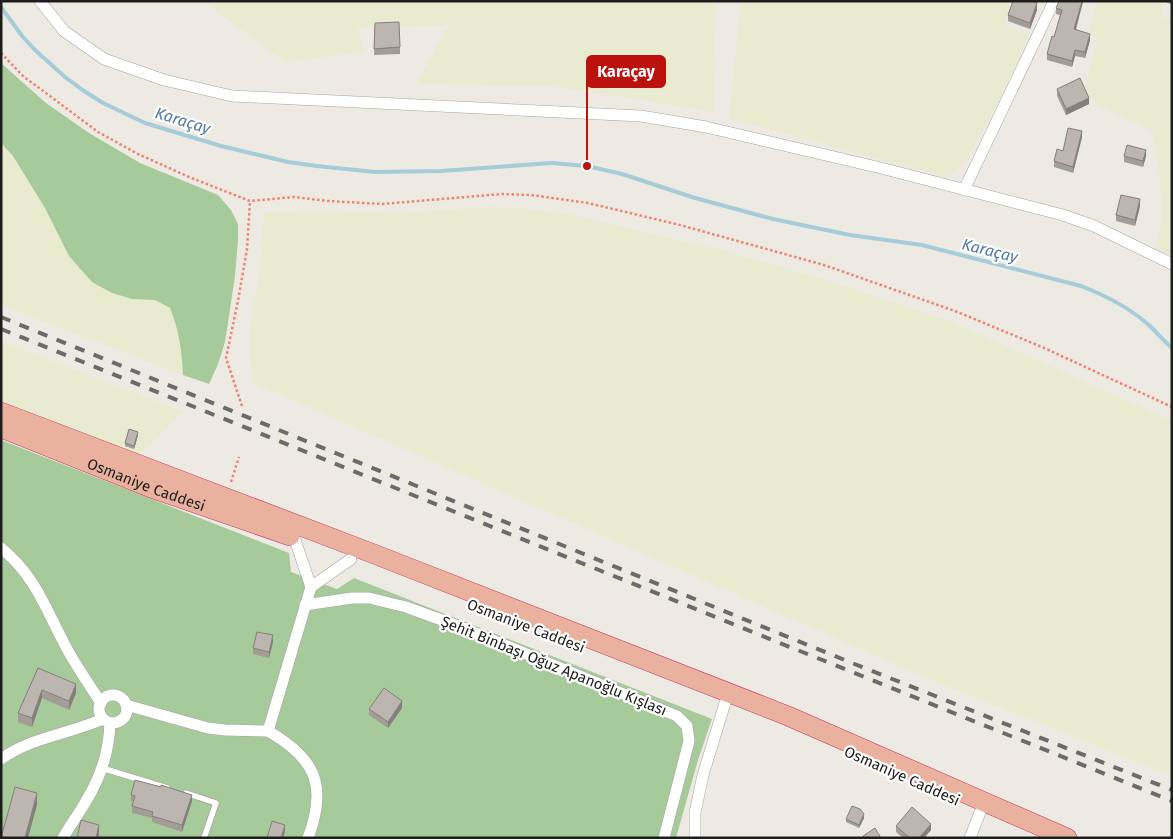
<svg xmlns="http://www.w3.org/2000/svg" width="1173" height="839" viewBox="0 0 1173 839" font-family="'Fira Sans',sans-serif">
  <rect width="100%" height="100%" fill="#edeae3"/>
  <g fill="#e8ebcf">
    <path d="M203,1H716L713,112L587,91L547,86L417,84L449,25L358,28L363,52L285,62Z"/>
    <path d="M741,1H1012L1004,25L1029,35L1014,71L973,150L958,169L946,177L729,118Z"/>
    <path d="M1097,1H1165L1160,16L1172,20V254L1157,249L1161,221V193L1159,168L1152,131L1095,103L1089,95L1086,85L1098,37L1089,33Z"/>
    <path d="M1,143L13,156L45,208L69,256L132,299L155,300L170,308L176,324L179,338L183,375L1,305Z"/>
    <path d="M489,207L523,208L572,215L725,251L820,278L950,321L1172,421V776L927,678L252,382L249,336L259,279L264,212L323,211L398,213Z"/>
    <path d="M1,341L182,411L135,460L1,407Z"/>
  </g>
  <g fill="#a7ca9a">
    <path d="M1,63L46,103L89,133L140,163L218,195L231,210L238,224V240L235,276L225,342L218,364L209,384L183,375C182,352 179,330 170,308L155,300L132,299L112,293L92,282L69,256L45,208L13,156L1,143Z"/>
    <path d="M1,440L289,553L291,572L337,589L354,578L712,719L698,760L676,838H1Z"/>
  </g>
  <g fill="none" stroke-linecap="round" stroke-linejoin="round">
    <path stroke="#a6ccd8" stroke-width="4" d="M1,7L22,36L35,50L65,77L84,91L103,103L145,123L221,146L288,162L317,166L375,172L441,171L551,163L587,166L622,174L695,198L773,219L850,235L922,245L1081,286C1107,296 1132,309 1152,328C1159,335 1165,342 1172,348"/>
    <g stroke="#a4a4a4" stroke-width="7">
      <g id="service">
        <path d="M102,768L167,788"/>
        <path d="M186,793L216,803L204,838"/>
      </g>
    </g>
    <g stroke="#a4a4a4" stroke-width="12">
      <g id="minor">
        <path d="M40,1L64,31L104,59L164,80L232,96L641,116L706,127L881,168L1063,215L1094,226L1172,264"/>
        <path d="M964,190L1054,1"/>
        <path d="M294,537L311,587L351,559"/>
        <path d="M1,548C37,578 45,608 66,647C76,666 89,684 101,703"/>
        <path d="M305,605L352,598H369L406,607L461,627L677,716L687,726L689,741L664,838"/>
        <circle cx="113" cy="709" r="14"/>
        <path d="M126,705L208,728L225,730L268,731"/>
        <path d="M1,759C32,737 69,734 103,719"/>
        <path d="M63,838C70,825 79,814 86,801C101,777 109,751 110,723"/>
        <path d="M308,838C328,785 315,758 268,731L311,587"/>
        <path d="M695,838V813L703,775L725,703"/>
        <path d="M970,838L981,810"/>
      </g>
    </g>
    <g stroke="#cb3062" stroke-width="20">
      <g id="trunk">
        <path d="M1,412L374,554L788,716L1067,838"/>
        <path id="s1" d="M1,428L151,488L290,536"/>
      </g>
    </g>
    <g stroke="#f08272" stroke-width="2.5" stroke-dasharray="2.5 2.5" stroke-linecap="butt">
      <path d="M1,53L23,76L98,132L138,154L189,177L250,201L294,197L328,201L382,204L502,194L531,195L588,203L680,225L824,265L955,311L1042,347L1172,407"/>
      <path d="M242,406L226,358L238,301L247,249L250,201"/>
      <path d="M231,482L239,457"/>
    </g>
    <use href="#service" stroke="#fff" stroke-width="5.5"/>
    <use href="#minor" stroke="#fff" stroke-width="11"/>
    <use href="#trunk" stroke="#eab19e" stroke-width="19"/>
    <g stroke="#6b6b6b" stroke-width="4" stroke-dasharray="10 10" stroke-linecap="butt">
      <path d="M1,317L852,663L1172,790"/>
      <path d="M1,329L1172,801"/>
    </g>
  </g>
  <g fill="#a39d97">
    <path d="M1083,1L1076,30L1090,40L1085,58L1075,56L1072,67L1047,60V54L1054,37L1060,15L1056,14V8Z"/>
    <path d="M1167,1H1172V4L1167,3Z"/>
    <path d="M1037,10L1030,29L1008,21V15Z"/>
    <path d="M375,23L400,47V54L374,55Z"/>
    <path d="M1057,89L1089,104L1066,115L1057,96Z"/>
    <path d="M1082,137L1073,173L1054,167V161L1063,151Z"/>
    <path d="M1124,156H1146L1143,167L1124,162Z"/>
    <path d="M1140,206L1135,226L1116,221V215Z"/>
    <path d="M138,435L134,449L125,446V443Z"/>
    <path d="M273,642L269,658L253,654V648Z"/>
    <path d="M38,668L76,693L69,710L42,698L32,727L18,722V713Z"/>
    <path d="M402,708L388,728L369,715V709Z"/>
    <path d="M131,795L192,801L182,832L152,822V818L132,813V806L134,802L131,801Z"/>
    <path d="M864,818L859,828L846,822V819Z"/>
    <path d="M896,826L931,830L924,838H903L896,832Z"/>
  </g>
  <g fill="#847f7b">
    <path d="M1082,1L1083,2L1074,35V29Z"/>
    <path d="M1037,3V10L1030,29V23Z"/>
    <path d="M1090,34V40L1085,58V52Z"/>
    <path d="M1075,50V56L1072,67V61Z"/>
    <path d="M1089,98V104L1066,115V109Z"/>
    <path d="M1082,131V137L1073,173V167Z"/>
    <path d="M1146,150V156L1143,167V161Z"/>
    <path d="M1140,199V206L1135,226V220Z"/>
    <path d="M138,432V435L134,449V446Z"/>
    <path d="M273,635V642L269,658V652Z"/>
    <path d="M76,684V693L69,710V701Z"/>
    <path d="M42,690V698L32,727V718Z"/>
    <path d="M402,701V708L388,728V722Z"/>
    <path d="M37,793V805L28,838H25Z"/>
    <path d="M192,795V801L182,832V825Z"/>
    <path d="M864,814V818L859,828V825Z"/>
    <path d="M931,824V830L924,838H919Z"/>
    <path d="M99,825V835L98,838H96Z"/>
    <path d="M285,825V832L283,838H281Z"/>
  </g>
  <g fill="#bdb6b0" stroke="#847f7b">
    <path d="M1013,1H1032L1037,3L1030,23L1008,15Z"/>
    <path d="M1059,1H1082L1074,29L1090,34L1085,52L1075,50L1072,61L1047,54L1052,36L1054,37L1062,10L1056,8Z"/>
    <path d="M399,22L400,47L374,49L375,23Z"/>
    <path d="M1080,78L1089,98L1066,109L1057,89Z"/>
    <path d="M1068,128L1082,131L1073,167L1054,161L1057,149L1063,151Z"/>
    <path d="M1127,145L1146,150L1143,161L1124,156Z"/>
    <path d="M1121,195L1140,199L1135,220L1116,215Z"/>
    <path d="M129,429L138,432L134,446L125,443Z"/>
    <path d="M257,632L273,635L269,652L253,648Z"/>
    <path d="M38,668L76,684L69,701L42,690L32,718L18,713Z"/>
    <path d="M384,688L402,701L388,722L369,709Z"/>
    <path d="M135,780L161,787V785L192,795L182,825L152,816L153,812L132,806L135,796L131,795Z"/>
    <path d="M15,787L37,793L25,838H1Z"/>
    <path d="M852,806L860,809L864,814L859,825L846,819Z"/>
    <path d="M912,807L931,824L919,838H910L896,826Z"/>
    <path d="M81,820L99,825L96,838H77Z"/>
    <path d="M272,821L285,825L281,838H267Z"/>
    <path d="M875,828L881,838H864L863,836Z"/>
  </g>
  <g text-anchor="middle" stroke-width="4.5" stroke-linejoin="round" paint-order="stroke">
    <g font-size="15" fill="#1d1d1d" stroke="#fff">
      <text dy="5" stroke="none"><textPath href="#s1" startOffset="156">Osmaniye Caddesi</textPath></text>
      <text transform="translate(526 626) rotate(21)" y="5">Osmaniye Caddesi</text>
      <text transform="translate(554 666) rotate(22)" y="5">Şehit Binbaşı Oğuz Apanoğlu Kışlası</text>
      <text transform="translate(902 776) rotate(24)" y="5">Osmaniye Caddesi</text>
    </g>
    <g font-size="16" font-style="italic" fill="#5079a5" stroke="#fff">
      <text transform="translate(183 120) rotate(17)" y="6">Karaçay</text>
      <text transform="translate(990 250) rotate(14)" y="6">Karaçay</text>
    </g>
  </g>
  <path fill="none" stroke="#bb120e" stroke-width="2" d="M587 166L587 72"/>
  <circle fill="#bb120e" stroke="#fff" stroke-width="2" cx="587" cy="166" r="5"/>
  <rect fill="#bb120e" stroke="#bb120e" stroke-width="2" x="587" y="56" width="78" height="31" rx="5"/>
  <g font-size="16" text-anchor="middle" font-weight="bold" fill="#fff">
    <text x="626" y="77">Karaçay</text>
  </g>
  <rect width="1173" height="839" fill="none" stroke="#1d1d1d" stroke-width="5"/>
</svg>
